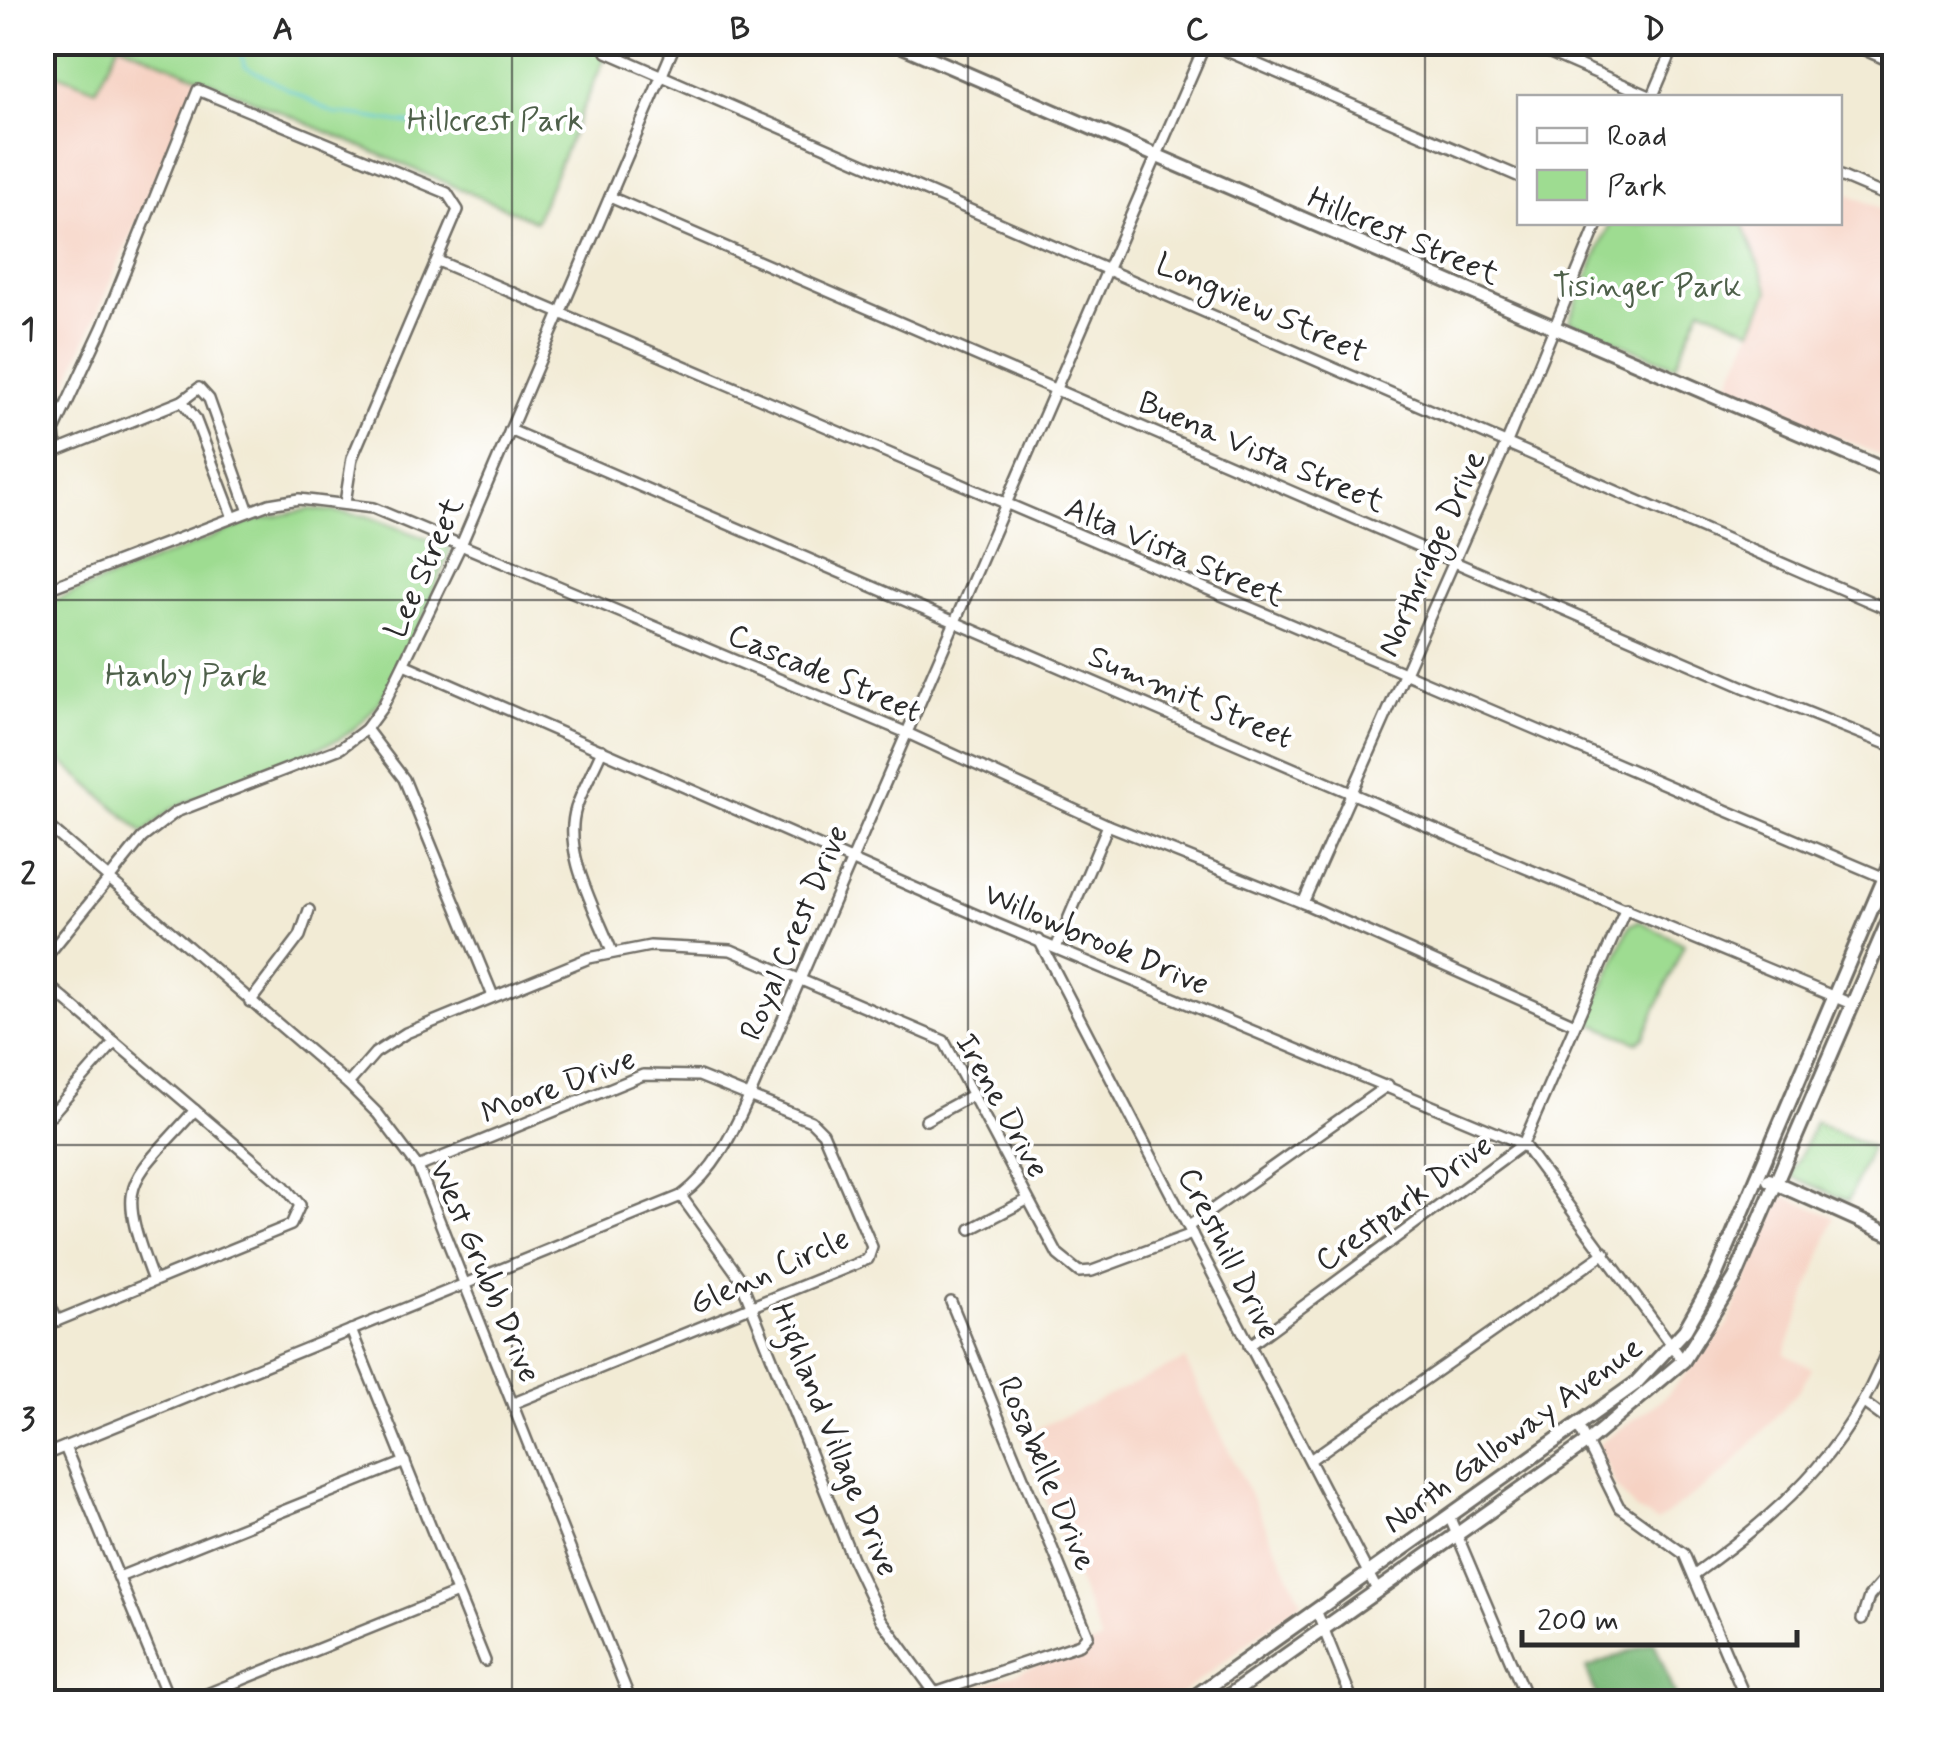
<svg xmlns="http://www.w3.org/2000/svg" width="1937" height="1745" viewBox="0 0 1937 1745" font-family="Mynerve,sans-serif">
  <rect width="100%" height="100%" fill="#fff"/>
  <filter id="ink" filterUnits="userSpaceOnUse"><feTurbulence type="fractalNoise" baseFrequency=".01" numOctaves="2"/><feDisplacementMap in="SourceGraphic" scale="20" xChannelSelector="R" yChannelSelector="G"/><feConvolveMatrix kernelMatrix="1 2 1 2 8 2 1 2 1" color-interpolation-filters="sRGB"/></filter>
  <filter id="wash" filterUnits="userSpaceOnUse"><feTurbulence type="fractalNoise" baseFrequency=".0048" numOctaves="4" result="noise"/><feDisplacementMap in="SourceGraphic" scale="40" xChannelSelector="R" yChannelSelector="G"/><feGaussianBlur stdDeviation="2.25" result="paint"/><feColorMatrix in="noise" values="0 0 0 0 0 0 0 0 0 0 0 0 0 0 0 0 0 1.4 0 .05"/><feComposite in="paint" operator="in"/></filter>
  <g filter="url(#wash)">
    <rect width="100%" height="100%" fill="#f2ebd5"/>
    <g fill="#f6d2c3">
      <path d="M118,43L199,77L45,435L43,68L96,88Z"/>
      <path d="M1840,190L1894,214V461L1726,389L1769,291L1743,223L1840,222Z"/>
      <path d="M1781,1195L1835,1217L1785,1354L1812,1368L1801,1388L1727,1471L1656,1522L1636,1510L1616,1487L1598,1445L1665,1397L1726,1328Z"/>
      <path d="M1185,1360L1302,1601L1171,1702H959L957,1697L963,1693L1101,1641L1021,1436Z"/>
    </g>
    <g fill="#9edc91" stroke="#64845e" stroke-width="2.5">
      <path d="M53,42L611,43L535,221L119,43L96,89L43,68Z"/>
      <path d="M1610,223H1743L1769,291L1752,330L1701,307L1675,366L1569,321Z"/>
      <path d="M311,509L367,516L451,548C423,613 401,702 338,740L173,808L144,833L43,745V605L253,521Z"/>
      <path d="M1639,921L1684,944L1644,1037L1637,1042L1588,1022L1630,925Z"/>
      <path d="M1815,1122L1871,1147L1848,1201L1791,1176Z"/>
    </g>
    <path fill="#7ebc7b" stroke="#547453" stroke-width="2.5" d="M1654,1642L1678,1702H1599L1586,1668Z"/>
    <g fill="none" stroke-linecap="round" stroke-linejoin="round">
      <path stroke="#5fc8db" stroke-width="2.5" d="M236,42L245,66L335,114C367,114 391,125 423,124"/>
    </g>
  </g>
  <g filter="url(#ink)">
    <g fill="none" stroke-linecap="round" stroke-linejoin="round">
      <g stroke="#716e66" stroke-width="14">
        <g id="street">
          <path d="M1206,42L1520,177"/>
          <path d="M1525,42L1654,98"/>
          <path d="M1847,42L1894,63"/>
          <path d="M607,52L1894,612"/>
          <path d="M1652,98L1676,42"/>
          <path d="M1840,176L1894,199"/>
          <path d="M610,197L1746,688L1894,747"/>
          <path d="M438,261L1894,882"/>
          <path d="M182,401L195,418L232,515"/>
          <path d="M510,430L1499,857L1854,1005"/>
          <path d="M56,452L54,431L103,326L198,90L447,193L458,210L352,458L345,503"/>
          <path d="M42,457L182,401L199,388L209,399L248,509"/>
          <path d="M42,591L269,504L299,499L373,508L907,733L1108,825L1303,903L1575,1024"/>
          <path d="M406,665L997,924L1523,1144L1683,1361"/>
          <path d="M366,729L404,779L493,996"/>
          <path d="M602,750C594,769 583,788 576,808C562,853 596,910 612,952"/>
          <path d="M42,759L46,754"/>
          <path d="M42,821L348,1084L378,1114L418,1167L631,1702"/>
          <path d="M1303,903L1507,442L1598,222"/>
          <path d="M1039,940L1377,1590"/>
          <path d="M1056,948L1108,825"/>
          <path d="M42,962L142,838L176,812L341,748L366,729L383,706L461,545L676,42"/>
          <path d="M42,980L284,1186L300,1205L291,1225L42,1327"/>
          <path d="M250,1002L300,936L309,910"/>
          <path d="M348,1084L375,1053L406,1033L589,958L650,946L731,950L944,1041L1058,1255L1079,1272L1092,1271L1192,1234"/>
          <path d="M926,1120L972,1095"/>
          <path d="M42,1125L115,1042"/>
          <path d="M418,1167L643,1075L699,1076L811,1121L823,1133L872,1247L868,1259L514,1403"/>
          <path d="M681,1196L740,1278L852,1558L881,1619L935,1693L1080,1644L1088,1635L951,1302"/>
          <path d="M1189,1226L1388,1085"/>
          <path d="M971,1229L1027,1200"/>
          <path d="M153,1281C115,1179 127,1187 195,1110"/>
          <path d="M42,1285L57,1321"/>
          <path d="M351,1330L485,1661"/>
          <path d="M1249,1346L1523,1144L1626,908"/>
          <path d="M1864,1403L1894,1425"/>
          <path d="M1578,1425L1619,1507L1684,1554L1747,1702"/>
          <path d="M65,1447L170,1702"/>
          <path d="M42,1456L681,1196C716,1170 732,1134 750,1095L1206,42"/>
          <path d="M1310,1460L1605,1253"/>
          <path d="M1449,1516L1528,1702"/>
          <path d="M1696,1573C1789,1506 1856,1444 1894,1331"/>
          <path d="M119,1577L405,1462"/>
          <path d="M1316,1610L1353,1702"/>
          <path d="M1862,1619L1869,1597L1894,1568"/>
          <path d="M187,1702L457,1593"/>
        </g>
      </g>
      <g stroke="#716e66" stroke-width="18">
        <g id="secondary">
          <path d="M893,42L1894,474"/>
          <path d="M1769,1180L1894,1236"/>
          <path d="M912,1702L935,1693L942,1702"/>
          <path d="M1187,1702L1635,1384L1685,1330L1714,1279L1894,856"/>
          <path d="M1220,1702L1586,1443L1683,1361L1735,1278L1894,908"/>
        </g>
      </g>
      <use href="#street" stroke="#fff" stroke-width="9"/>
      <use href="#secondary" stroke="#fff" stroke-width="12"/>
    </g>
  </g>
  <path fill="none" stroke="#2b2b2b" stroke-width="2.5" stroke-opacity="0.55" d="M512,42V1702M968,42V1702M1425,42V1702M42,600H1894M42,1145H1894"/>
  <g text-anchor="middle" stroke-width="8" stroke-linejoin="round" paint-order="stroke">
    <g font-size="32" fill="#4e604a" stroke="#fff">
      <text x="495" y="130">Hillcrest Park</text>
      <text x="1647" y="296">Tisinger Park</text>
      <text x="186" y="685">Hanby Park</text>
    </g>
    <g font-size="32" fill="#2b2b2b" stroke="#fff">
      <text transform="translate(1404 235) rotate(23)" y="11">Hillcrest Street</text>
      <text transform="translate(1262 307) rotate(24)" y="11">Longview Street</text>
      <text transform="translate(1262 451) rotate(23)" y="11">Buena Vista Street</text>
      <text transform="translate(1175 551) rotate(23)" y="11">Alta Vista Street</text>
      <text transform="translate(1430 553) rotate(-66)" y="11">Northridge Drive</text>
      <text transform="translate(423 567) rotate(-66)" y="11">Lee Street</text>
      <text transform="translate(825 672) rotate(23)" y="11">Cascade Street</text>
      <text transform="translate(1191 696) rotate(23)" y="11">Summit Street</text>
      <text transform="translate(793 932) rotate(-67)" y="11">Royal Crest Drive</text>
      <text transform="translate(1097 938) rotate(23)" y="11">Willowbrook Drive</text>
      <text transform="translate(558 1085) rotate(-21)" y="11">Moore Drive</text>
      <text transform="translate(1003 1105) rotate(61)" y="11">Irene Drive</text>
      <text transform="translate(1403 1202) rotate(-36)" y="11">Crestpark Drive</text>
      <text transform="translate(1230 1253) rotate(63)" y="11">Cresthill Drive</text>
      <text transform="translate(769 1270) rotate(-24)" y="11">Glenn Circle</text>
      <text transform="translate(486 1271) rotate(67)" y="11">West Grubb Drive</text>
      <text transform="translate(1512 1434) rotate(-36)" y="11">North Galloway Avenue</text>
      <text transform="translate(836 1439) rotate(68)" y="11">Highland Village Drive</text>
      <text transform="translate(1048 1473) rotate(67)" y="11">Rosabelle Drive</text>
    </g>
  </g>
  <rect width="1937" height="1745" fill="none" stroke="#fff" stroke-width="110"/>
  <rect x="1517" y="95" width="325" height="130" fill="#ffffff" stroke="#aaaaaa" stroke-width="2.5"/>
  <rect x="1537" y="128" width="50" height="15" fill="#ffffff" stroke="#aaaaaa" stroke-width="2.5"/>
  <text x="1607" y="145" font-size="30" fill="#2b2b2b">Road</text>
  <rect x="1537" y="170" width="50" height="30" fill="#9edc91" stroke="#aaaaaa" stroke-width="2.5"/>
  <text x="1607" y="195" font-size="30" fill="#2b2b2b">Park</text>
  <path d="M1522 1630v15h275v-15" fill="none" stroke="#2b2b2b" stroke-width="5"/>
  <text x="1537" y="1630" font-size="30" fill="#2b2b2b" stroke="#ffffff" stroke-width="8" paint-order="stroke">200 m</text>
  <rect x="55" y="55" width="1827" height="1635" fill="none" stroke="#2b2b2b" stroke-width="4"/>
  <g font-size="32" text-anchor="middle" font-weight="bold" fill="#2b2b2b">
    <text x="283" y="39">A</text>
    <text x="740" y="39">B</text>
    <text x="1197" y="39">C</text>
    <text x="1654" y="39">D</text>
    <text x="28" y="339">1</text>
    <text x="28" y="884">2</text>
    <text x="28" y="1429">3</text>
  </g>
</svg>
